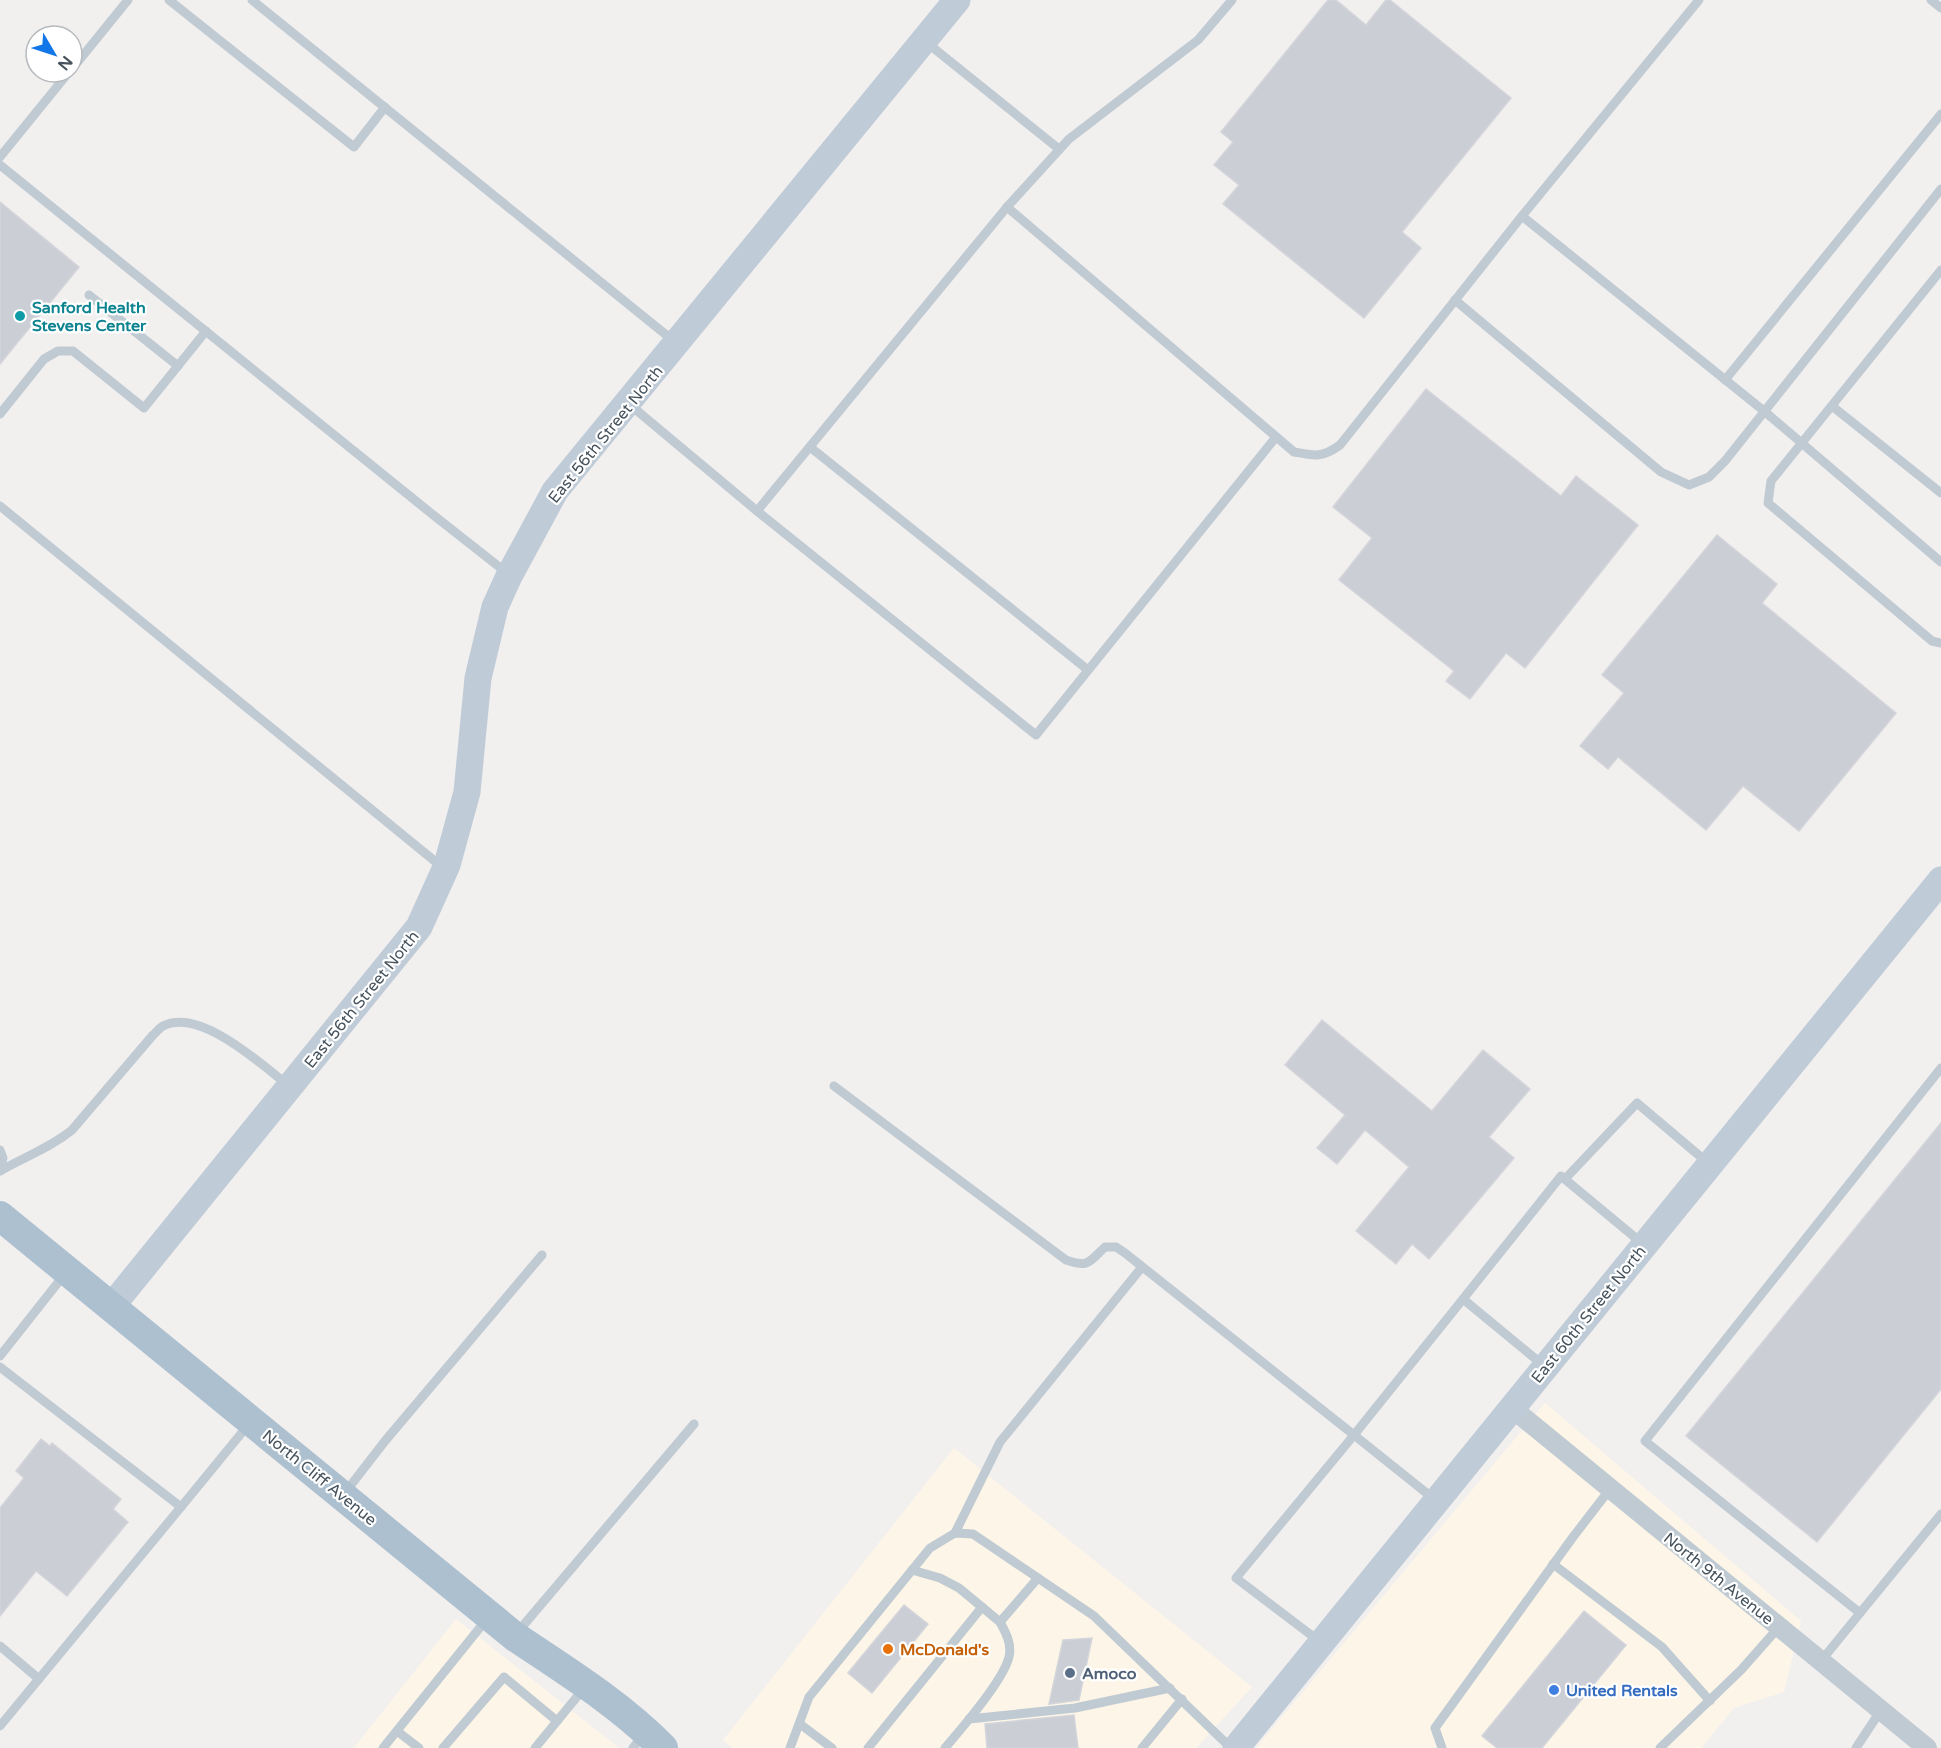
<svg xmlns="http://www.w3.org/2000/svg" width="1941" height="1748" viewBox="0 0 1941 1748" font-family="'Varela Round',sans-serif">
  <rect width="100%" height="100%" fill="#f2efef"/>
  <g fill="#fdf6e8">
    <path d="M1545,1403L1801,1621L1784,1692L1734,1708L1701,1748H1256Z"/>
    <path d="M954,1448L1252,1687L1196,1748H733L723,1740Z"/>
    <path d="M456,1619L619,1748H354Z"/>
  </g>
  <g fill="#cbced4" stroke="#d3d5db" stroke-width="1.5">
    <path d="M1328,0H1336L1366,25L1386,0H1390L1511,98L1402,232L1421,248L1364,318L1223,204L1239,185L1214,165L1233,142L1221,132Z"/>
    <path d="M0,202L79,267L0,364Z"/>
    <path d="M1426,389L1561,496L1576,476L1638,525L1525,668L1506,653L1470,699L1446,681L1454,671L1339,580L1372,538L1333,507Z"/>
    <path d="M1717,535L1777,584L1762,603L1896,713L1799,831L1743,786L1706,830L1618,757L1608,769L1580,746L1624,693L1602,675Z"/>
    <path d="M1322,1020L1432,1111L1483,1050L1530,1089L1489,1137L1514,1158L1429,1259L1412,1244L1396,1264L1356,1231L1409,1167L1365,1130L1337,1164L1317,1148L1345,1115L1285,1065Z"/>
    <path d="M1941,1123V1389L1817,1542L1686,1436Z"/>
    <path d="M41,1439L50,1446L52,1443L121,1499L113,1509L128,1522L67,1596L36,1571L0,1616V1508L24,1478L16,1471Z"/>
    <path d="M904,1605L928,1624L872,1693L848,1673Z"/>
    <path d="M1584,1611L1626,1645L1542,1748H1497L1482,1736Z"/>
    <path d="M1092,1638L1079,1700L1049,1704L1063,1640Z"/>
    <path d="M1074,1715L1078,1748H987L985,1724Z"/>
  </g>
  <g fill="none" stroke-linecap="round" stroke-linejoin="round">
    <g stroke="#bfcad2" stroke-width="9">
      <path d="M169,0L354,147L385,107"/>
      <path d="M252,0L675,342"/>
      <path d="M1931,0L1941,8"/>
      <path d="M926,42L1059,149"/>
      <path d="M72,69L128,0"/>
      <path d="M0,157L69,72"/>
      <path d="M0,165L432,514L507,573"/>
      <path d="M1007,207L1294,452C1315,456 1322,458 1340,445L1522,216L1699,0"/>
      <path d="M1522,216L1764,411L1941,562"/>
      <path d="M1941,270L1771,481L1768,503L1932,641L1941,643"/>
      <path d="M89,295L178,366"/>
      <path d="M1455,300L1661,472L1689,485L1709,477L1725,461L1941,189"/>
      <path d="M1725,380L1941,114"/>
      <path d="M629,404L757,511L1036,735L1276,437"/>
      <path d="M1832,406L1941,493"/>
      <path d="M0,414L44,359L58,351H73L144,408L206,331"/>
      <path d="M810,447L1088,670"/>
      <path d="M0,506L442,867"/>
      <path d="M757,511L1007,207L1069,139L1198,40L1232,0"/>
      <path d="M1941,1068L1645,1441L1860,1613L1941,1514"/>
      <path d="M834,1086L1066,1260C1089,1268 1089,1262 1105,1247H1116L1125,1253L1354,1435L1236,1578L1319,1641"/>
      <path d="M0,1150L3,1158L0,1168"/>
      <path d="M0,1171C24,1157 50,1148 72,1130L153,1035C156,1033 159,1028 163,1026C200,1007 262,1065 289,1086"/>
      <path d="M1565,1179L1637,1103L1708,1163"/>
      <path d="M0,1356L64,1275"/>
      <path d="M1543,1365L1463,1299L1561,1176L1643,1244"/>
      <path d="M0,1367L181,1507L249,1424"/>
      <path d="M344,1494L385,1441L542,1255"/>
      <path d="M1434,1499L1354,1435L1463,1299"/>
      <path d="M955,1533L1000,1442L1142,1267"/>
      <path d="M1553,1564L1662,1647L1710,1701"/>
      <path d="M912,1570L940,1578L959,1588L1000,1622"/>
      <path d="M516,1634L694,1424"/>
      <path d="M0,1646L39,1679"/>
      <path d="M1821,1661L1860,1613"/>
      <path d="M969,1719L1075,1708L1170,1688"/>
      <path d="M800,1724L832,1748"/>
      <path d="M0,1726L181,1507"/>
      <path d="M397,1731L419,1748"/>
      <path d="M383,1748L486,1620"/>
      <path d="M443,1748L504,1677L557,1721"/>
      <path d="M535,1748L585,1687"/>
      <path d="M633,1748L643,1735"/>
      <path d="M790,1748L809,1697L930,1548L955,1533L973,1534L1094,1616L1231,1748"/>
      <path d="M868,1748L982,1607"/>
      <path d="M945,1748C962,1728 1003,1681 1009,1657C1012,1644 1006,1633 1000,1622L1038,1578"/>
      <path d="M1142,1748L1182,1699"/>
      <path d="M1442,1748L1435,1728L1573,1537L1610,1489"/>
      <path d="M1660,1748L1741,1670L1779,1627"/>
      <path d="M1856,1748L1881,1710"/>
    </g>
    <path stroke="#bfcad2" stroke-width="20" d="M1512,1408L1927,1748"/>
    <g stroke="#bfcbd7" stroke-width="27">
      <path d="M111,1307L419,927L447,865L467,792L478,678L495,607L509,576L555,491L957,0"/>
      <path d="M1236,1748L1941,880"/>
    </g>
    <path stroke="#adc0cf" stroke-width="30" d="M0,1216L514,1636C566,1671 620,1704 663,1748"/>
  </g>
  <circle fill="#0f9aa8" stroke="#fff" stroke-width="2" cx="20" cy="316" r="6"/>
  <circle fill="#e8710a" stroke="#fff" stroke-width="2" cx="888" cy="1649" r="6"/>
  <circle fill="#5c6f8a" stroke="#fff" stroke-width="2" cx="1070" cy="1673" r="6"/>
  <circle fill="#3f7fe0" stroke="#fff" stroke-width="2" cx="1554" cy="1690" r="6"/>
  <g text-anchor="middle" stroke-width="4.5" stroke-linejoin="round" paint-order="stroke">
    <g font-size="16" font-weight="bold" fill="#0d838f" stroke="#fff" text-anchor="start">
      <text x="32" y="313">Sanford Health<tspan x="32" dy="18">Stevens Center</tspan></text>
    </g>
    <g font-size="16" fill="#46535d" stroke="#fff">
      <text transform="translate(605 434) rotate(-51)" y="6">East 56th Street North</text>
      <text transform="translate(361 999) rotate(-51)" y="6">East 56th Street North</text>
      <text transform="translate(1588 1314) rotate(-51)" y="6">East 60th Street North</text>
      <text transform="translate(320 1477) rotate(39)" y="6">North Cliff Avenue</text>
      <text transform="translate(1719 1578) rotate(39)" y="6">North 9th Avenue</text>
    </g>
    <g font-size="16" font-weight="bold" fill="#c56008" stroke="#fff" text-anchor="start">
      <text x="900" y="1655">McDonald's</text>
    </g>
    <g font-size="16" font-weight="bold" fill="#4e5e75" stroke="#fff" text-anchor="start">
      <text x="1082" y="1679">Amoco</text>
    </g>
    <g font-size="16" font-weight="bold" fill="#366cbe" stroke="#fff" text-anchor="start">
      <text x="1566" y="1696">United Rentals</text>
    </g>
  </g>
  <g transform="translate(54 54) rotate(129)"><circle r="28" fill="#ffffff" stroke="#b5babe" stroke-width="1.5"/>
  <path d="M0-4.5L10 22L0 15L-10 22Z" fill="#1177e9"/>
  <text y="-9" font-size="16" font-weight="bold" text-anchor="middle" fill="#46535d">N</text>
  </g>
</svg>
